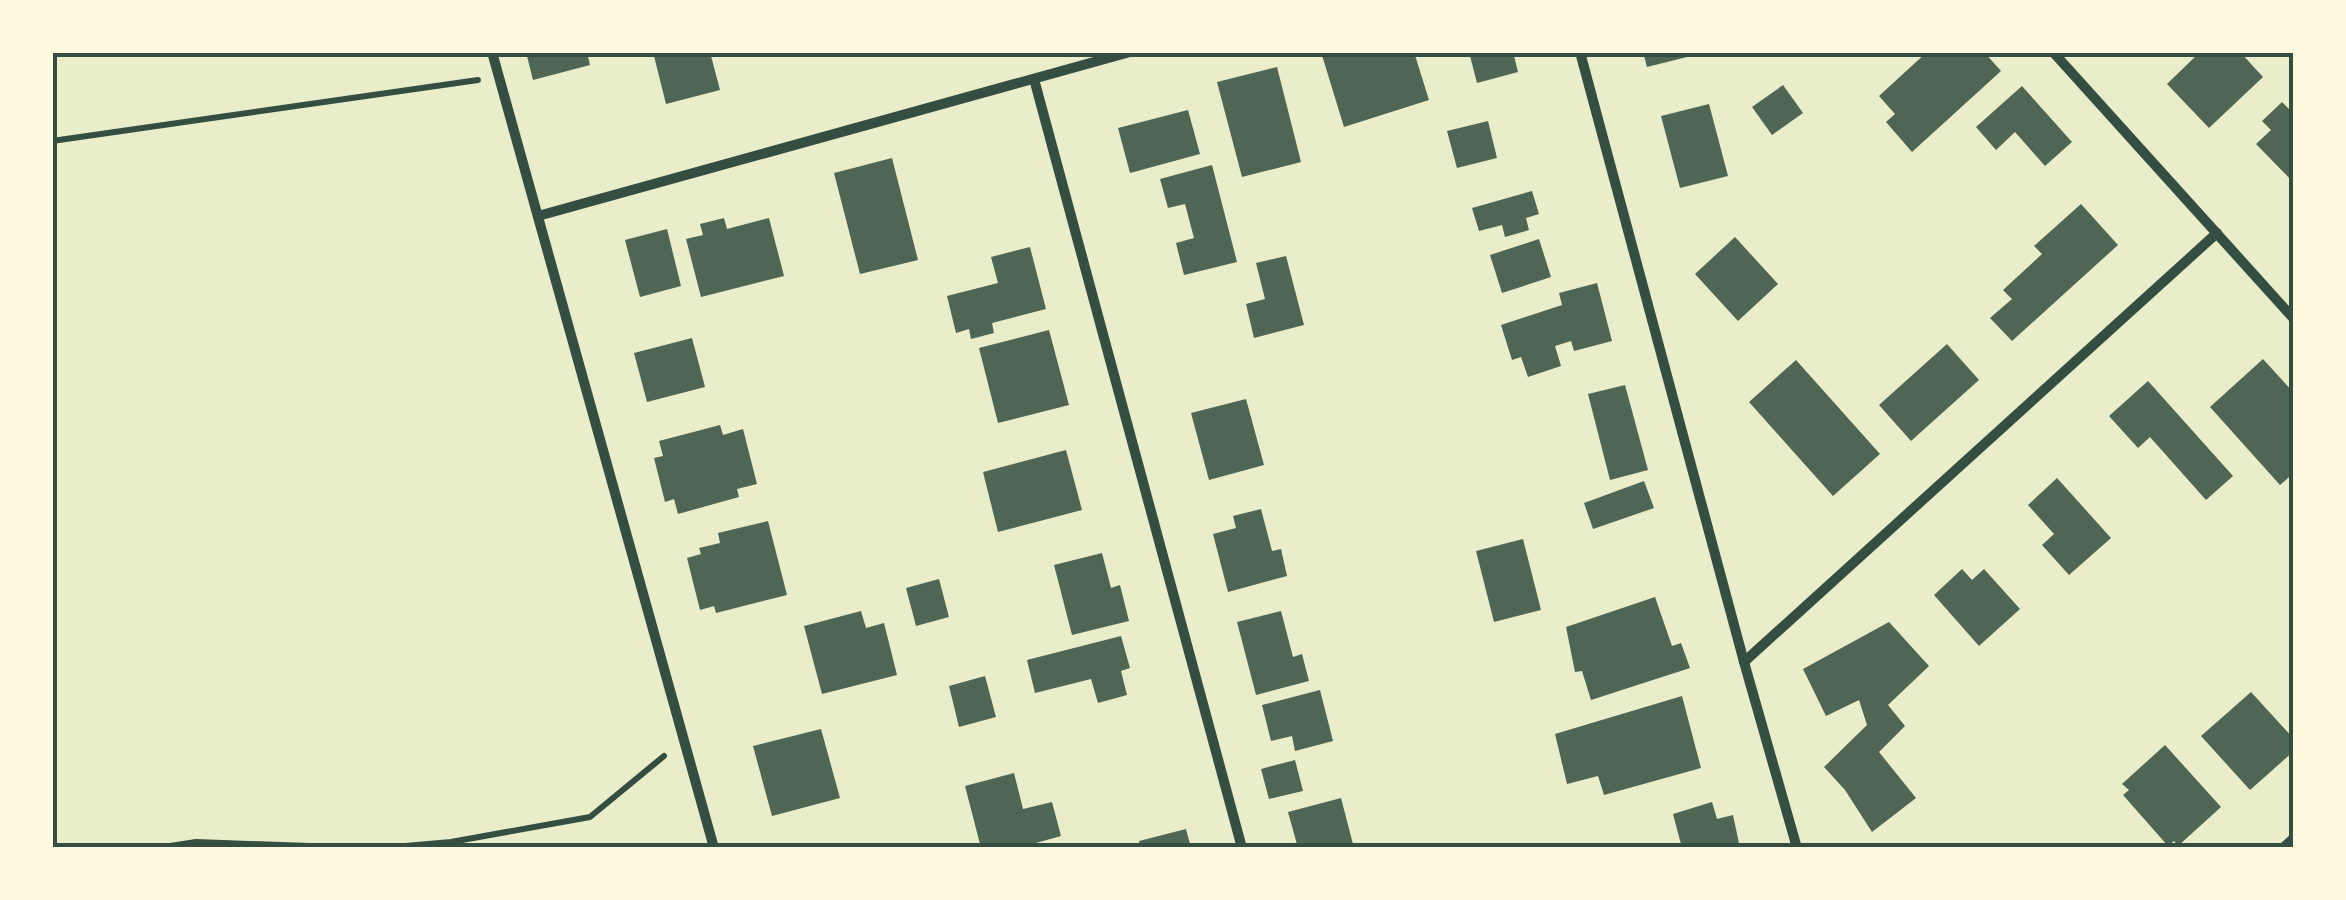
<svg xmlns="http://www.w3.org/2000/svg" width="2346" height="900" viewBox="0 0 2346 900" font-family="'Zilla Slab',serif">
  <rect width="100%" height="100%" fill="#e9edc9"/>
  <g fill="#4f6655">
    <path d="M526,52H587L590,65L533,80Z"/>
    <path d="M653,52H710L720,90L666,104Z"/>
    <path d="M1321,52H1414L1429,100L1344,127Z"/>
    <path d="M1469,52H1513L1518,72L1477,83Z"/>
    <path d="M1643,52H1699V54L1647,67Z"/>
    <path d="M1927,52H1984L2001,71L1912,152L1886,122L1895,114L1879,96Z"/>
    <path d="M2200,52H2240L2263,77L2209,128L2167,84Z"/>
    <path d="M1277,67L1301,162L1242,177L1217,82Z"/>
    <path d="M1783,85L1803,113L1772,135L1752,107Z"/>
    <path d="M2022,86L2072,142L2045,166L2015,132L1996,150L1976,127Z"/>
    <path d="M2282,102L2291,111L2294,109V183L2256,144L2271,130L2262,121Z"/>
    <path d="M1709,104L1728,176L1680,188L1661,116Z"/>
    <path d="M1188,110L1200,154L1130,173L1118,128Z"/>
    <path d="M1488,121L1497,158L1457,168L1447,131Z"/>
    <path d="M892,158L918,260L860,274L834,173Z"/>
    <path d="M1212,165L1237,262L1184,275L1176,243L1194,238L1185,204L1168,208L1160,179Z"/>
    <path d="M1532,191L1539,214L1526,218L1529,230L1505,237L1502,225L1479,231L1472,208Z"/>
    <path d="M2081,204L2118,245L2012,341L1990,318L2012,299L2003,290L2042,254L2034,246Z"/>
    <path d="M724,218L727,229L769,218L784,276L701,297L686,239L703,235L700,224Z"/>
    <path d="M667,229L681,286L640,297L625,240Z"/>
    <path d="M1735,237L1778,284L1738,321L1695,274Z"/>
    <path d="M1539,239L1551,277L1502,293L1490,255Z"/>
    <path d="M1030,247L1046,309L992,323L994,333L971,339L969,329L956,333L947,296L998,283L991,257Z"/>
    <path d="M1286,256L1304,325L1254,338L1246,304L1265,299L1256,263Z"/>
    <path d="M1597,283L1612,341L1574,351L1571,341L1555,346L1561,366L1528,377L1521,357L1512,360L1501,325L1562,305L1559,293Z"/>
    <path d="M1049,330L1069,405L998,423L979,348Z"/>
    <path d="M692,338L705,387L647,402L634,353Z"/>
    <path d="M1947,344L1979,380L1911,441L1879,405Z"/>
    <path d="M2263,359L2294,393V473L2280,485L2210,407Z"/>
    <path d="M1796,360L1880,454L1833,496L1749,402Z"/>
    <path d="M2148,381L2233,476L2206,500L2150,437L2138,448L2109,416Z"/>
    <path d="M1625,385L1648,470L1610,480L1588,394Z"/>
    <path d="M1246,399L1264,465L1209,480L1191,413Z"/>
    <path d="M720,425L723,435L743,429L757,484L737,489L739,497L678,514L674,499L665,502L654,458L663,456L659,441Z"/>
    <path d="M1066,450L1082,510L998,532L983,472Z"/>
    <path d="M2057,478L2111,538L2069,575L2042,545L2054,534L2028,505Z"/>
    <path d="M1644,481L1654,508L1593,529L1584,503Z"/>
    <path d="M1261,509L1272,551L1281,549L1287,576L1228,592L1213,534L1236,528L1233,516Z"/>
    <path d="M768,521L787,595L716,613L714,606L700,610L687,558L701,554L699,548L720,543L718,533Z"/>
    <path d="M1523,539L1541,610L1494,622L1476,551Z"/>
    <path d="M1102,553L1111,588L1120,585L1129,621L1072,635L1054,565Z"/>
    <path d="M1962,569L1972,580L1984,569L2020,609L1979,646L1934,595Z"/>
    <path d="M939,579L949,617L916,626L906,588Z"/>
    <path d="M1655,597L1672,646L1681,643L1690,668L1591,700L1582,671L1575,672L1566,627Z"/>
    <path d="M861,611L866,628L884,623L897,675L822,694L804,626Z"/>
    <path d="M1281,611L1293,657L1302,654L1309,681L1256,695L1237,622Z"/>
    <path d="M1889,622L1929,666L1888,705L1905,726L1879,752L1916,798L1872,832L1845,790L1824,767L1867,725L1859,700L1826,716L1803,669Z"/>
    <path d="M1121,636L1130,668L1121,671L1127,695L1098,703L1091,679L1035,693L1027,660Z"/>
    <path d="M985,676L996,717L959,727L949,686Z"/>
    <path d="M1320,690L1333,741L1295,751L1292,736L1271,741L1262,705Z"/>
    <path d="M2251,692L2294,739V751L2250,790L2201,736Z"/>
    <path d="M1682,696L1701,768L1604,795L1598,776L1567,784L1555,734Z"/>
    <path d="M821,729L840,798L772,816L753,746Z"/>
    <path d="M2165,745L2221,807L2178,846L2174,841L2168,846L2123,795L2129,790L2122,784Z"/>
    <path d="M1295,760L1303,791L1269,799L1261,769Z"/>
    <path d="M1014,773L1023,809L1052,802L1061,836L1018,848H981L965,786Z"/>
    <path d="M1341,798L1354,848H1298L1288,812Z"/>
    <path d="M1712,802L1717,819L1733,815L1740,848H1682L1673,814Z"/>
    <path d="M1186,829L1191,848H1140L1139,841Z"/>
  </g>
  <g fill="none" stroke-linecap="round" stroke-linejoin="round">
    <g stroke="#344e41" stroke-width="6">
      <path d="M52,141L478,80"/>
      <path d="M157,848L196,842L365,848"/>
      <path d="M382,848L451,842L590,817L664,756"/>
    </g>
    <g stroke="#344e41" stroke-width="10">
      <path d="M492,52L714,848"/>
      <path d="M1580,52L1744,662L1797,848"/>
      <path d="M2053,52L2294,319"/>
      <path d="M1034,79L1242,848"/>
      <path d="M538,216L1130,52"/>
      <path d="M1744,662L2217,233"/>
      <path d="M2283,848L2294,838"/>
    </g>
  </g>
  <rect width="2346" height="900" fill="none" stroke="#fefae0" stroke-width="110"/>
  <rect x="55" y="55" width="2236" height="790" fill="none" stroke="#344e41" stroke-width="4"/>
</svg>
